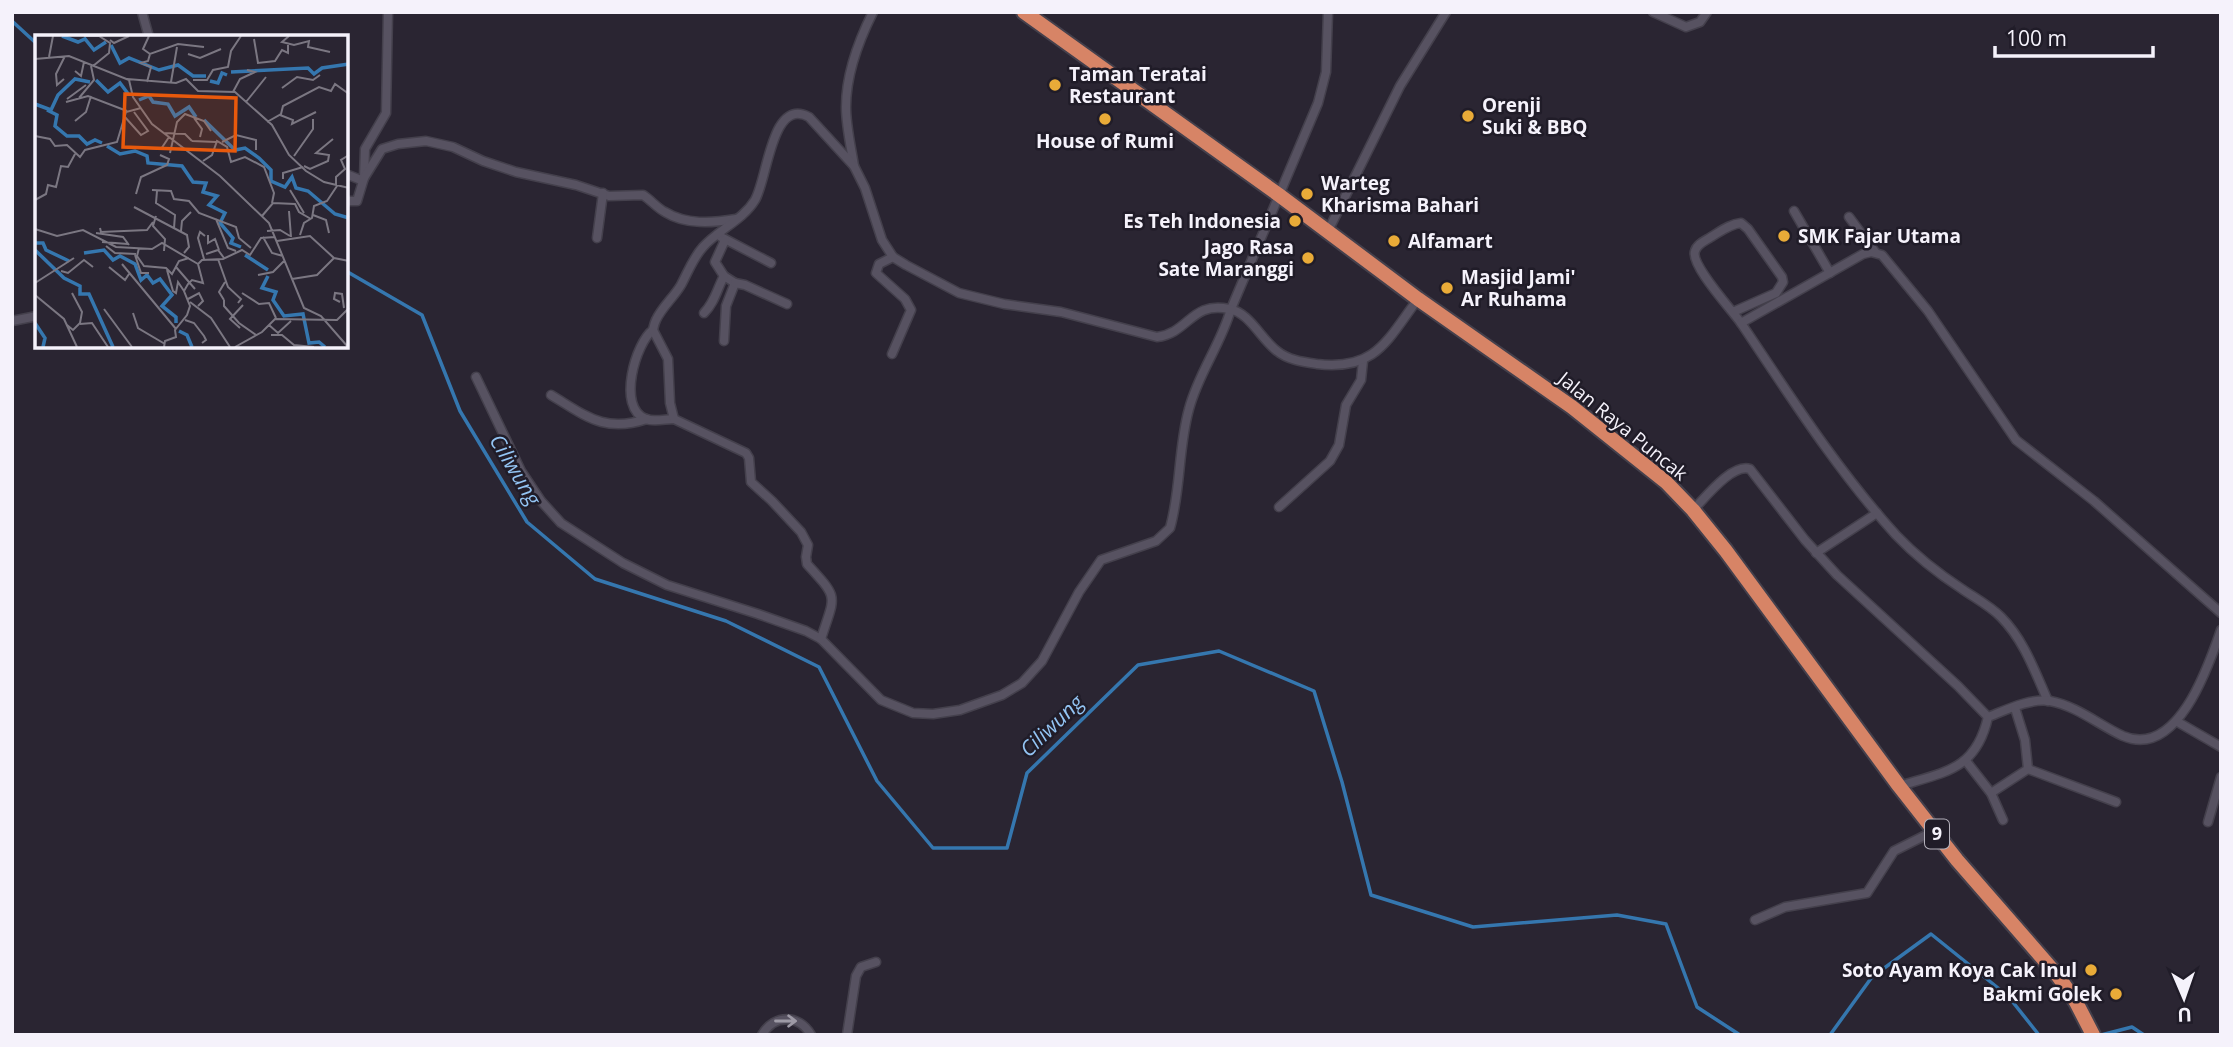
<svg xmlns="http://www.w3.org/2000/svg" width="2233" height="1047" viewBox="0 0 2233 1047" font-family="'Open Sans',sans-serif">
  <rect width="100%" height="100%" fill="#2a2532"/>
  <g fill="none" stroke-linecap="round" stroke-linejoin="round">
    <g stroke="#3577af" stroke-width="3.5">
      <path d="M12,21L37,44"/>
      <path d="M346,271L422,315L460,411L527,522L595,579L726,621L819,667L877,781L933,848H1007L1027,773L1138,665L1219,651L1314,691L1342,782L1371,895L1473,927L1617,915L1666,924L1697,1007L1740,1035"/>
      <path d="M1830,1035L1872,977L1931,934L2008,996L2039,1035"/>
      <path d="M2101,1035L2132,1027L2144,1035"/>
    </g>
    <g stroke="#44404c" stroke-width="11">
      <g id="minor">
        <path d="M142,12L149,37"/>
        <path d="M1653,12L1686,27L1700,22L1707,12"/>
        <path d="M854,166C851,147 846,126 846,107C846,75 859,40 873,12"/>
        <path d="M346,174L361,180L364,178L365,149L386,113L388,12"/>
        <path d="M346,201H357L364,178L382,149L398,144L426,141L453,147L483,161L516,172L576,185L609,196L643,195C651,200 657,208 665,212C686,225 712,223 736,219"/>
        <path d="M1794,211L1830,273"/>
        <path d="M1849,217L1875,252"/>
        <path d="M1327,233L1400,86L1446,12"/>
        <path d="M721,237L771,263"/>
        <path d="M597,238L603,193"/>
        <path d="M724,276L735,283L726,306L724,341"/>
        <path d="M735,283L745,285L787,304"/>
        <path d="M1733,312L1776,293L1783,282L1782,277L1748,229L1741,223C1730,224 1721,231 1711,237C1705,241 1697,244 1695,251C1690,265 1732,310 1741,323"/>
        <path d="M704,313C715,302 717,289 724,276L715,262L725,240"/>
        <path d="M12,321L37,316"/>
        <path d="M653,330C636,342 616,408 646,419C653,422 666,419 674,419"/>
        <path d="M892,354L911,310L905,299L876,273L879,264L893,257"/>
        <path d="M476,377L521,471L541,501L561,523L623,563L667,585L758,614L806,631L821,639L881,700L913,713L933,714L960,710L1002,695L1022,683L1042,661L1079,592L1101,560L1156,541L1170,528C1181,490 1178,448 1189,409C1198,374 1221,344 1231,309L1318,103L1326,72L1328,12"/>
        <path d="M551,395C586,416 604,433 647,419"/>
        <path d="M1279,507L1330,461L1339,445L1346,405L1361,380L1363,361"/>
        <path d="M1693,510C1705,498 1732,463 1750,469L1805,540L1837,575L1958,686L1988,717"/>
        <path d="M1816,553L1877,513"/>
        <path d="M821,639C835,594 840,600 807,564L806,557L808,545L801,532L772,501L751,482L749,458L746,453L674,419L670,403L668,359L653,330C654,326 654,324 656,320C662,307 674,297 681,285C688,272 693,258 703,247C718,230 743,220 755,200C768,178 771,97 809,117L854,166L865,188L882,240L893,257L906,265L959,293L1004,304L1061,312L1157,337C1189,333 1191,301 1229,309C1249,312 1261,339 1277,351C1288,360 1303,362 1317,364C1376,371 1387,340 1418,299"/>
        <path d="M2048,701C2035,672 2024,640 2001,617C1990,606 1975,598 1962,589C1939,574 1915,555 1896,535C1837,470 1790,396 1741,323L1863,254L1871,252L1882,255L1928,311L2016,440L2094,501L2221,613"/>
        <path d="M2176,721L2221,747"/>
        <path d="M1966,761L1991,793L2003,820"/>
        <path d="M2028,769L2116,802"/>
        <path d="M1899,786C1945,772 1976,770 1988,717C2006,710 2030,698 2050,701C2077,706 2099,725 2123,736C2177,759 2208,668 2221,630"/>
        <path d="M1991,793L2028,769L2025,740L2015,708"/>
        <path d="M2208,822L2221,777"/>
        <path d="M1755,920L1785,907L1867,893L1894,851L1934,831"/>
        <path d="M762,1035C774,1014 799,1014 811,1035"/>
        <path d="M847,1035L856,976L861,967L876,962"/>
      </g>
    </g>
    <g stroke="#44404c" stroke-width="18">
      <path id="trunk" d="M1024,12L1279,195L1418,299L1572,407L1666,482L1693,510L1726,551L1899,786L1957,860L2058,976L2076,1002L2093,1035"/>
    </g>
    <use href="#minor" stroke="#575261" stroke-width="8"/>
    <use href="#trunk" stroke="#d78466" stroke-width="14"/>
  </g>
  <defs><path id="oneway-shaft" d="M-6 0H5M1.5-3L5.5 0L1.5 3" fill="none" stroke-width="1.6" stroke-linecap="round" stroke-linejoin="round" transform="scale(1.75)"/></defs>
  <use stroke="#9e9aa6" href="#oneway-shaft" transform="translate(786 1021)"/>
  <g fill="#e9ab38" stroke="#201c28" stroke-width="2.5">
    <circle cx="1055" cy="85" r="7"/>
    <circle cx="1468" cy="116" r="7"/>
    <circle cx="1105" cy="119" r="7"/>
    <circle cx="1307" cy="194" r="7"/>
    <circle cx="1295" cy="221" r="7"/>
    <circle cx="1784" cy="236" r="7"/>
    <circle cx="1394" cy="241" r="7"/>
    <circle cx="1308" cy="258" r="7"/>
    <circle cx="1447" cy="288" r="7"/>
    <circle cx="2091" cy="970" r="7"/>
    <circle cx="2116" cy="994" r="7"/>
  </g>
  <g text-anchor="middle" stroke-width="5" stroke-linejoin="round" paint-order="stroke">
    <rect fill="#201c28" stroke="#b5b2bc" stroke-width="2" x="1925" y="819.5" width="24" height="29" rx="5"/>
    <g font-size="18" font-weight="bold" fill="#f5f2fb">
      <text x="1937" y="840">9</text>
    </g>
    <g font-size="19" font-weight="bold" fill="#f5f2fb" stroke="#201c28" text-anchor="start">
      <text x="1069" y="81">Taman Teratai<tspan x="1069" dy="22">Restaurant</tspan></text>
      <text x="1482" y="112">Orenji<tspan x="1482" dy="22">Suki &amp; BBQ</tspan></text>
      <text x="1105" y="148" text-anchor="middle">House of Rumi</text>
      <text x="1321" y="190">Warteg<tspan x="1321" dy="22">Kharisma Bahari</tspan></text>
      <text x="1281" y="228" text-anchor="end">Es Teh Indonesia</text>
      <text x="1798" y="243">SMK Fajar Utama</text>
      <text x="1408" y="248">Alfamart</text>
      <text x="1294" y="254" text-anchor="end">Jago Rasa<tspan x="1294" dy="22">Sate Maranggi</tspan></text>
      <text x="1461" y="284">Masjid Jami'<tspan x="1461" dy="22">Ar Ruhama</tspan></text>
      <text x="2077" y="977" text-anchor="end">Soto Ayam Koya Cak Inul</text>
      <text x="2102" y="1001" text-anchor="end">Bakmi Golek</text>
    </g>
    <g font-size="19" fill="#f5f2fb" stroke="#201c28">
      <text transform="translate(1623 426) rotate(39)" y="7">Jalan Raya Puncak</text>
    </g>
    <g font-size="21" font-style="italic" fill="#93c4f3" stroke="#201c28">
      <text transform="translate(515 470) rotate(59)" y="7">Ciliwung</text>
      <text transform="translate(1052 726) rotate(-44)" y="7">Ciliwung</text>
    </g>
  </g>
  <g transform="translate(35 35)">
    <rect width="313" height="313" fill="#2a2532"/>
    <path fill="none" stroke="#3577af" stroke-width="3.5" d="M27,1L43,7L50,4L59,15L71,7M76,10L85,28L94,23L124,35L143,30L158,41H171M196,37L273,33L279,39L287,33L314,29M61,45L73,57L85,48L94,60M175,46L183,48L187,38L192,40M104,65L114,61L118,67L133,69L140,81L154,72L161,82M0,69L16,75L23,60L40,44L55,47M12,75L22,80L20,91L32,101H44L52,109L60,105L67,108M169,85L200,115L210,113L224,123L236,135V146L250,152L257,142L261,153L273,156L300,179L314,183M72,111L85,119L100,116L112,121L113,128L147,131L158,147L171,148L168,157L182,161L174,170L190,178L185,188L198,203L196,208L206,212M0,208H8L11,215L34,226M0,215L29,243L45,251V259H54L78,312M49,218L69,215L78,225L85,221L100,229L106,245L112,240L118,248L125,244L137,260L127,271L141,282V288M210,220L233,235M233,241L227,253L241,257L238,265L249,281L268,279L274,308L284,307L290,312M0,288L10,303L8,312M144,296L152,300L157,312"/>
    <path fill="none" stroke="#7b7782" stroke-width="2" d="M49,1H64L75,8L74,18L58,31M114,1L108,14L115,19L143,9L169,12M254,1L247,7L259,10L274,6L273,12L295,17M219,4L223,28L240,26L247,15L253,18V8M75,5L79,8L94,1M153,19L165,23L186,14M14,22L18,1M0,24L34,21L94,45L98,62L117,89L185,141L234,188L269,273L286,281L313,312M40,36L46,41L49,27M29,44L22,50L21,39L30,21M92,44L141,48L151,44L163,56L200,57L237,90L254,120L271,136L289,147L314,153M158,45H172L178,35L193,32L196,16L206,1M112,47L116,32L106,28L113,26L115,19M136,47L142,12M247,53L262,42L278,45L285,40M198,57L205,44L220,37L212,35M44,63L59,45L56,31M32,64L51,50M31,67L53,61L92,76M211,67L231,42M245,80L258,85L257,89L281,77M89,81L106,100L113,96L99,77M159,83L167,94L165,102M40,86L51,77L56,61M232,87L246,79L248,71L284,52L296,56L300,49L314,59M129,98L150,99L157,106M0,101L15,104L20,111L32,110L45,122L50,115L82,107L91,77L106,73M157,106L181,107M187,107L201,100L221,105V115M113,113L126,114L134,102M135,118L142,87L150,79L169,86L176,96M259,121L278,94V84M168,126L177,120L182,106L192,112L196,127L210,122L229,132L239,158L237,168M269,131L275,134L293,126L294,120L281,118L298,104M248,144V138L268,132M301,150V142L310,134L306,125L314,120M117,155L136,156L139,164L154,166L164,178L201,192L204,203L216,213M255,155L269,178M122,156L121,168L140,180L139,193M101,159L106,142L132,130L134,124L125,120M0,165L11,159L13,150L21,152L26,131L33,132L40,119M99,172L152,200L154,212L149,218M254,176L256,202M278,180L291,185L294,198M121,181L118,191L130,204L129,216M227,181L238,168L260,169L264,177L276,184M181,184L193,213L201,216M65,193L66,197L112,195L118,187M0,194L22,201L48,195L81,212L117,214L127,208L163,229M146,196L147,186L156,177M232,196L245,195L255,201M61,198L88,202L94,210M173,200V208L180,204L184,215M265,200L269,188L277,183L279,171L292,166L302,151M228,202L237,218L248,221M242,206L275,201L299,223L314,226M67,207L93,209M71,211L80,218L101,219M104,213L102,221L109,231L131,233L137,239L144,226L154,223M171,219L183,215L189,223M100,220L106,238H114M169,224L163,203L165,197L170,201M183,224L193,252L206,264L203,268M87,229L141,294M74,232L90,245L94,239M141,232L160,254M132,235L138,256L141,258L143,247L149,256M26,236L33,238L49,225L58,232M223,240L238,237L250,225M257,244L282,240L299,223M0,248L39,223M207,258L224,269L234,268L241,283M0,260L29,284L42,312M153,264L164,258L168,266L163,271M189,265V271L204,288L221,300M189,265L184,257L190,247M155,267L176,283L195,312M305,267L299,264L300,258L307,259L309,273M69,274L97,312M98,278L103,293L130,309M150,285L159,288L169,301L171,305L167,308M45,289L57,288L73,312M32,290L38,295L45,288L47,277L37,258M234,290L243,298L256,286M205,293L195,284L208,270M236,300H247L259,310L279,312M129,312L130,306L141,302L140,295L152,280L155,271L149,256L153,249L157,245L168,248L163,229L167,225L188,224L207,215L215,220L226,203L240,202M200,312L227,297L240,284L302,285L314,273"/>
    <path fill="#e8590c" fill-opacity="0.15" stroke="#e8590c" stroke-width="3.5" d="M90,59L201,63L200,116L88,112Z"/>
    <rect width="313" height="313" fill="none" stroke="#f5f2fb" stroke-width="3.5"/>
  </g>
  <rect width="2233" height="1047" fill="none" stroke="#f5f2fb" stroke-width="28"/>
  <g transform="translate(2184 998) rotate(178)" stroke="#201c28" stroke-width="5" paint-order="stroke">
  <path d="M0-5L12 26L0 18L-12 26Z" fill="#f5f2fb"/>
  <text y="-10" font-size="19" font-weight="bold" text-anchor="middle" fill="#f5f2fb">U</text>
  </g>
  <path d="M1995 46v10h158v-10" fill="none" stroke="#f5f2fb" stroke-width="3.5"/>
  <text x="2006" y="46" font-size="21" fill="#f5f2fb" stroke="#201c28" stroke-width="5" paint-order="stroke">100 m</text>
</svg>
